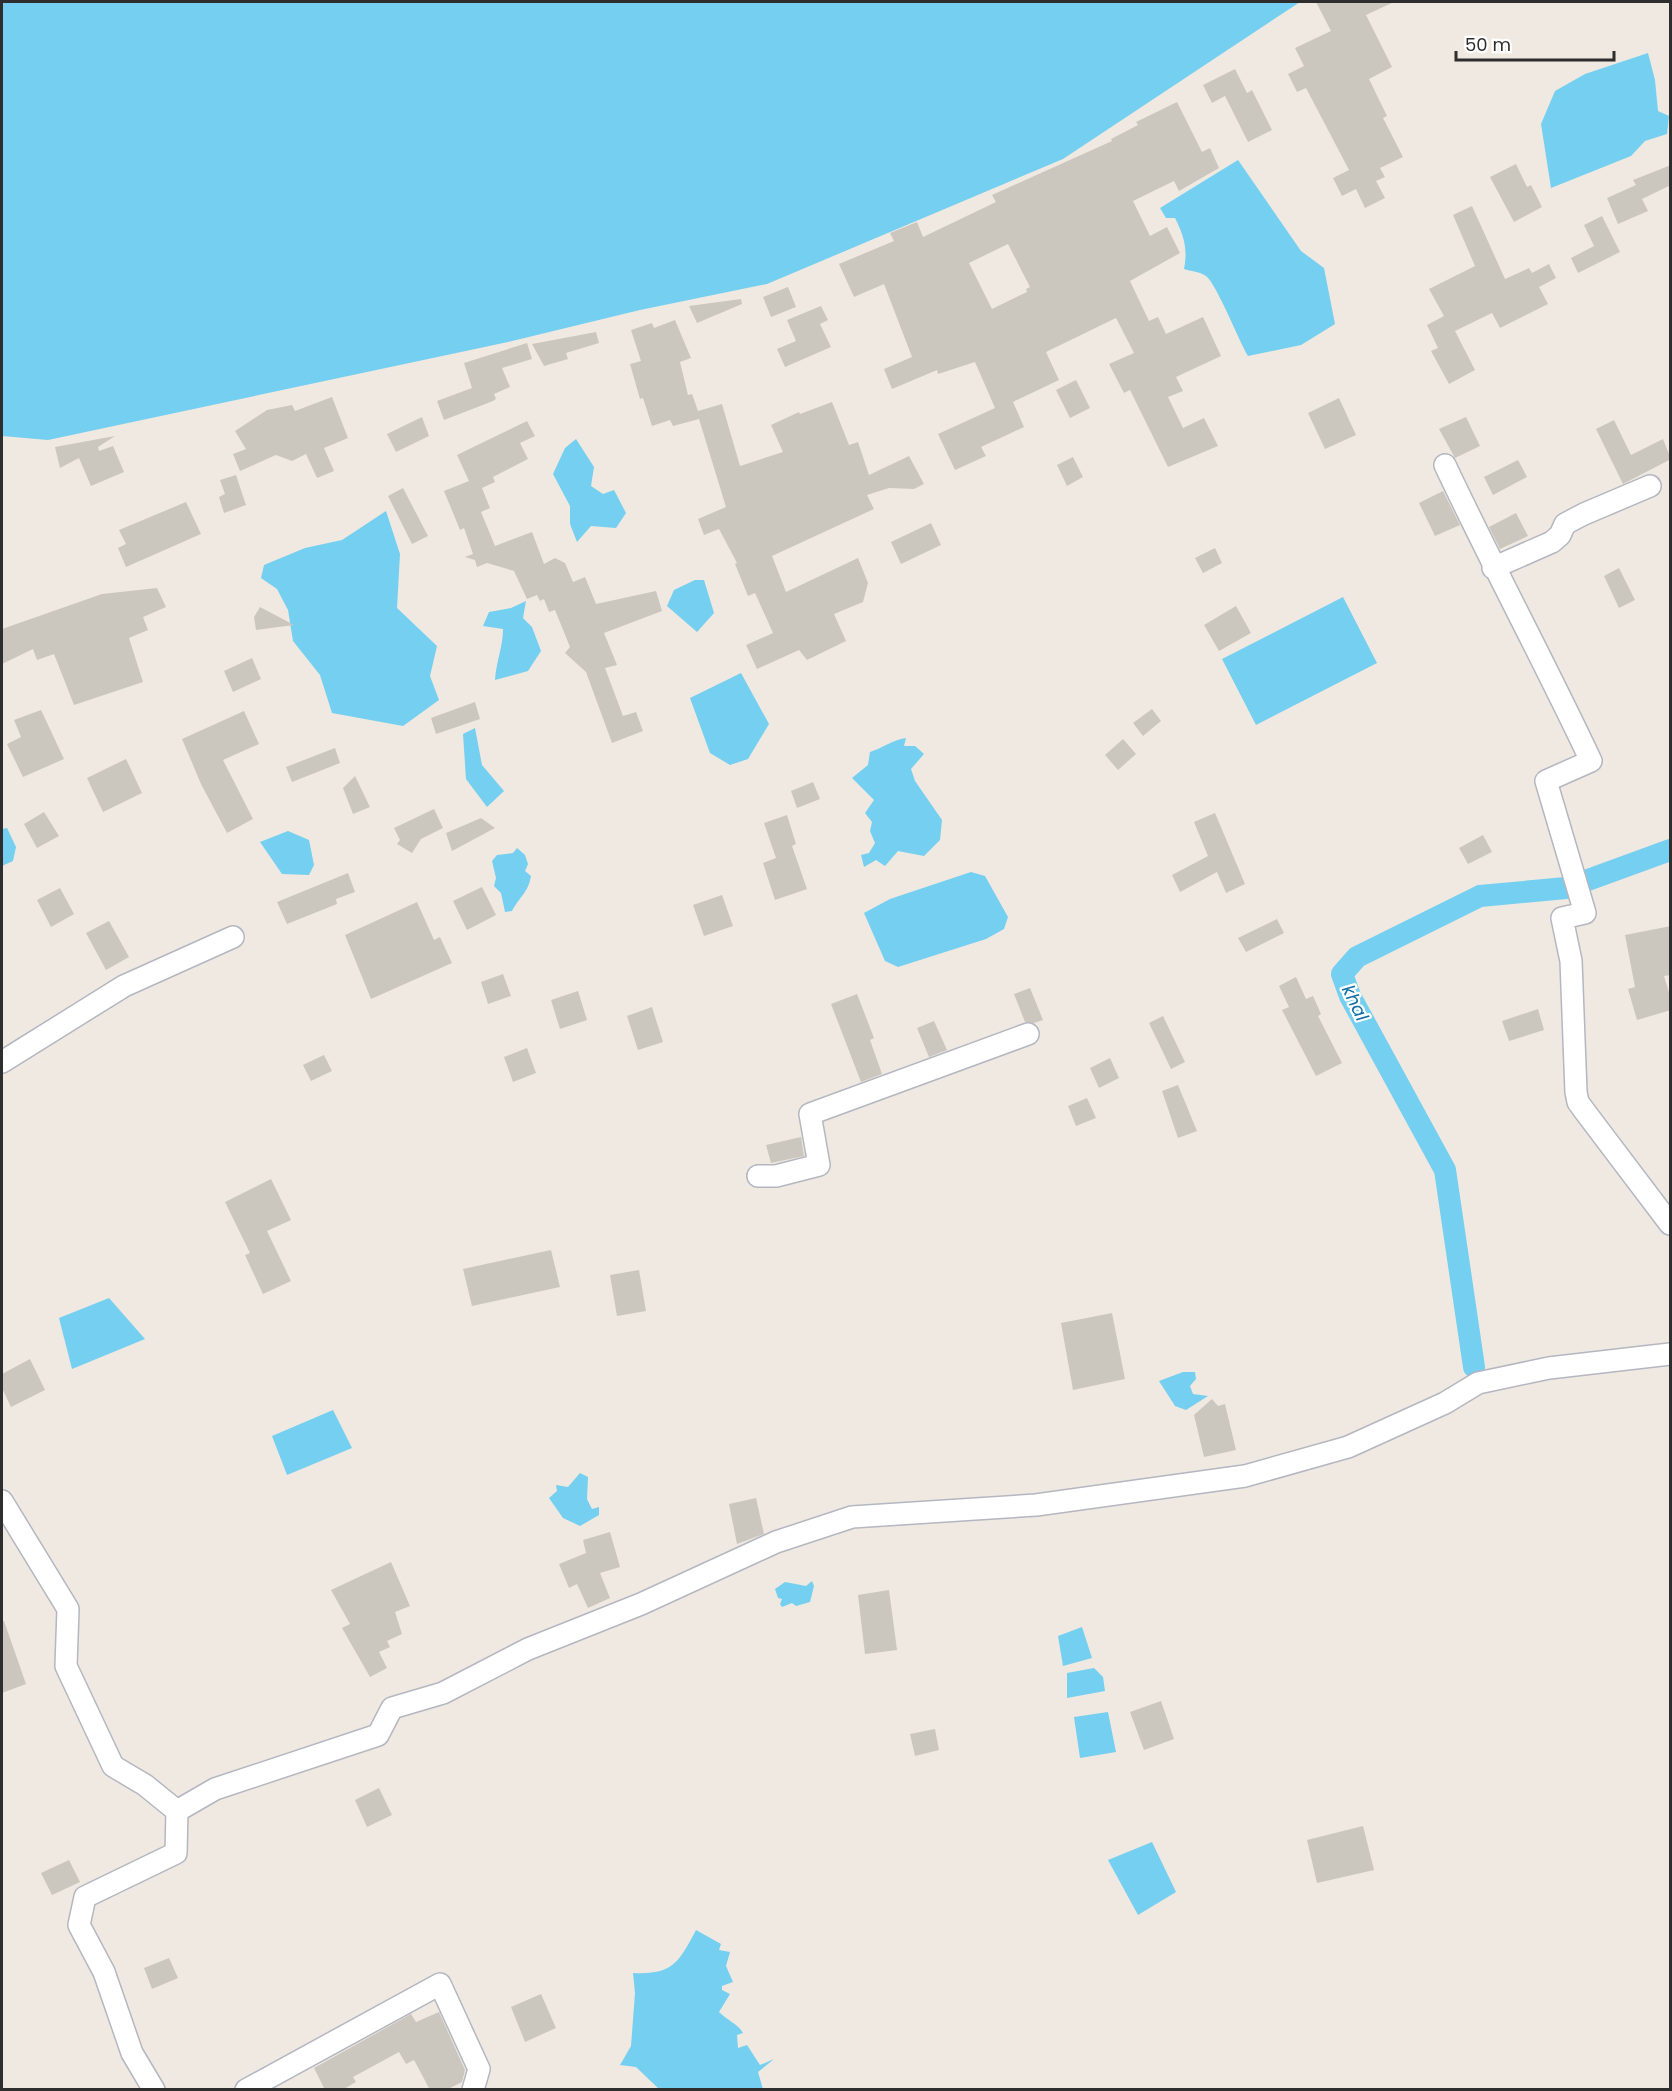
<svg xmlns="http://www.w3.org/2000/svg" width="1672" height="2091" viewBox="0 0 1672 2091" font-family="Poppins,sans-serif">
  <rect width="100%" height="100%" fill="#efe9e1"/>
  <g fill="#75cff0">
    <path d="M2,2H1300L1063,159L767,284L640,310L508,342L48,440L2,436Z"/>
    <path d="M1648,53L1655,80L1658,111L1669,116L1667,134L1645,141L1631,156L1551,188L1541,124L1555,91L1585,74Z"/>
    <path d="M1238,160L1301,251L1324,268L1335,324L1301,345L1248,356C1239,341 1216,283 1206,276C1201,272 1190,271 1184,269C1188,249 1184,236 1175,218H1166L1160,208Z"/>
    <path d="M576,439L594,467L591,486L603,494L614,490L626,513L616,528L591,526L577,542L570,524V506L553,474L565,448Z"/>
    <path d="M386,511L400,554L397,608L437,646L430,676L439,700L403,726L332,713L320,675L293,641L288,610L277,589L261,578L264,565L305,548L342,540Z"/>
    <path d="M695,580H704L714,613L697,632L667,606L674,590Z"/>
    <path d="M1343,597L1377,663L1256,725L1222,659Z"/>
    <path d="M526,601L523,618L532,627L541,651L528,671L495,680C496,662 503,647 503,629L483,626L489,612L511,608Z"/>
    <path d="M741,673L769,724L748,759L730,765L710,753L690,698Z"/>
    <path d="M475,728L482,765L504,791L487,807L466,779L463,734Z"/>
    <path d="M906,738L904,746H915L924,754L911,769L915,781L942,820L940,840L924,856L898,851L885,866L876,860L864,867L861,855L869,853L875,843L870,831L872,822L865,813L874,800L852,778L868,765L870,752C883,748 892,740 906,738Z"/>
    <path d="M7,828L16,847L13,861L2,866V829Z"/>
    <path d="M288,831L309,840L314,865L309,875L282,874L260,842Z"/>
    <path d="M517,848L525,855L528,864L525,871L531,876C528,893 520,896 512,911L505,912L501,893L494,886L496,878L492,861L497,855L513,853Z"/>
    <path d="M971,872L985,876L1008,917L1004,929L986,939L898,967L885,961L864,913L890,899Z"/>
    <path d="M109,1298L145,1339L72,1369L59,1318Z"/>
    <path d="M1183,1372H1195L1196,1379L1190,1386L1193,1394L1208,1396L1186,1410L1175,1406L1159,1381Z"/>
    <path d="M333,1410L352,1448L287,1475L272,1436Z"/>
    <path d="M580,1473L588,1477L587,1499L592,1509L599,1507V1515L580,1526L563,1518L549,1498L557,1491L556,1485L568,1487Z"/>
    <path d="M812,1581L814,1586L810,1602L796,1606L792,1603L782,1607L780,1604L782,1599L778,1598L775,1589L785,1582L806,1586Z"/>
    <path d="M1082,1627L1092,1658L1063,1666L1058,1636Z"/>
    <path d="M1094,1668L1103,1677L1105,1691L1067,1698V1673Z"/>
    <path d="M1108,1712L1116,1752L1080,1758L1074,1717Z"/>
    <path d="M1152,1842L1176,1892L1138,1915L1108,1860Z"/>
    <path d="M696,1930L721,1944L719,1950L730,1952L726,1966L733,1982L722,1986V1990L730,1994L719,2012C727,2020 738,2024 743,2033L737,2035L738,2048L747,2045L760,2065L774,2059L758,2072L763,2089H659L636,2067L620,2065L631,2046L635,1993L633,1973C673,1975 679,1962 696,1930Z"/>
  </g>
  <g fill="none" stroke-linecap="round" stroke-linejoin="round">
    <path stroke="#75cff0" stroke-width="22" d="M1474,1367L1445,1170L1350,996L1342,974L1357,957L1480,896L1566,888L1670,850"/>
  </g>
  <g fill="#cbc7bf" fill-rule="evenodd">
    <path d="M1316,2H1394L1366,15L1392,67L1369,79L1387,116L1383,118L1403,157L1380,168L1385,177L1376,181L1385,198L1365,208L1356,189L1342,196L1333,178L1349,170L1306,88L1297,92L1288,74L1304,66L1295,48L1331,31Z"/>
    <path d="M1235,69L1247,93L1252,90L1272,130L1248,142L1225,96L1212,103L1203,85Z"/>
    <path d="M1177,102L1202,152L1210,148L1219,168L1179,191L1174,181L1133,201L1150,236L1167,227L1180,253L1130,281L1149,321L1158,317L1166,334L1203,317L1221,356L1176,377L1183,391L1168,397L1183,428L1204,418L1218,446L1168,467L1130,390L1124,393L1109,364L1134,353L1116,318L1046,352L1059,380L1013,402L1024,427L981,447L986,456L955,470L938,434L995,408L975,362L938,374L937,370L892,389L884,369L912,357L884,284L854,297L839,264L894,241L890,233L917,222L923,237L996,202L992,195L1112,141L1111,139L1138,125L1136,122ZM1008,244L1030,287L1026,289L1027,292L992,309L969,263Z"/>
    <path d="M1516,164L1527,187L1531,185L1542,207L1514,222L1490,177Z"/>
    <path d="M1671,165V185L1642,199L1648,211L1618,224L1607,198L1636,185L1633,180Z"/>
    <path d="M1472,206L1505,279L1529,268L1532,273L1549,264L1556,278L1539,287L1548,304L1500,328L1492,313L1455,331L1475,370L1449,384L1431,351L1438,348L1427,325L1444,316L1429,289L1475,266L1453,215Z"/>
    <path d="M1602,216L1620,252L1578,273L1571,258L1594,246L1584,225Z"/>
    <path d="M788,287L796,307L771,317L763,297Z"/>
    <path d="M741,299L742,304L697,323L689,306Z"/>
    <path d="M821,306L828,320L820,324L831,347L785,367L777,349L796,341L787,320Z"/>
    <path d="M675,320L691,358L680,362L688,395L692,394L698,411L722,404L740,466L783,452L771,425L799,412L800,414L832,402L849,445L858,442L869,475L909,456L924,484L914,489L889,488L867,495L874,509L772,556L786,592L858,558L868,583L863,602L834,614L846,641L807,660L799,650L757,669L746,645L773,633L755,593L748,596L735,564L737,563L719,529L704,535L698,519L726,507L699,419L673,426L670,420L652,426L643,398L640,399L630,364L641,361L631,330L652,323L654,328Z"/>
    <path d="M596,332L599,343L566,353L568,359L544,366L532,344Z"/>
    <path d="M527,343L532,359L502,368L510,387L494,394L496,399L493,401L444,420L437,401L472,388L464,363Z"/>
    <path d="M1076,380L1090,408L1070,418L1056,390Z"/>
    <path d="M332,397L348,438L324,448L334,471L317,478L306,454L292,461L276,455L240,471L233,454L246,449L235,431L267,410L292,405L295,411Z"/>
    <path d="M1339,398L1356,435L1325,449L1308,413Z"/>
    <path d="M422,417L429,436L396,452L387,434Z"/>
    <path d="M1466,417L1480,446L1455,458L1439,429Z"/>
    <path d="M1614,420L1631,455L1663,439L1671,459L1623,484L1596,429Z"/>
    <path d="M527,421L535,436L520,443L528,459L493,477L495,482L482,488L490,508L481,512L495,546L532,532L544,564L555,558L565,563L573,582L585,577L596,604L656,591L662,611L604,633L617,665L605,668L623,716L636,712L643,731L612,743L586,672L565,653L570,647L555,610L549,612L544,599L540,601L537,595L527,599L514,571L487,563L477,567L475,560L465,557L473,554L464,528L460,530L444,491L469,481L457,455Z"/>
    <path d="M115,436L98,447L99,451L113,446L124,472L91,486L79,458L60,468L55,447Z"/>
    <path d="M1073,457L1083,477L1067,486L1057,465Z"/>
    <path d="M1518,460L1527,477L1493,495L1484,477Z"/>
    <path d="M236,475L246,505L224,513L219,497L225,494L220,480Z"/>
    <path d="M403,488L428,536L412,544L388,496Z"/>
    <path d="M1443,491L1460,525L1435,536L1419,503Z"/>
    <path d="M186,502L201,534L126,567L118,548L126,544L119,530Z"/>
    <path d="M1516,513L1528,536L1500,549L1489,527Z"/>
    <path d="M931,523L941,545L901,564L891,542Z"/>
    <path d="M1215,548L1222,563L1203,573L1195,558Z"/>
    <path d="M1619,568L1635,600L1619,608L1604,576Z"/>
    <path d="M157,588L166,607L143,617L148,630L129,638L143,682L74,705L54,654L37,660L33,649L2,664V629L102,594Z"/>
    <path d="M1236,606L1251,633L1219,651L1204,625Z"/>
    <path d="M260,607L294,625L256,630L254,617Z"/>
    <path d="M252,658L261,679L233,692L224,671Z"/>
    <path d="M475,702L480,719L436,734L431,718Z"/>
    <path d="M1152,709L1161,721L1143,736L1133,723Z"/>
    <path d="M41,710L64,759L23,777L7,744L21,737L14,720Z"/>
    <path d="M244,711L259,744L223,760L253,819L227,833L201,784L182,739Z"/>
    <path d="M1123,739L1136,754L1118,770L1105,755Z"/>
    <path d="M335,748L340,763L292,782L286,767Z"/>
    <path d="M126,759L142,793L103,812L87,778Z"/>
    <path d="M355,776L370,807L353,814L343,788Z"/>
    <path d="M813,782L820,799L797,808L791,791Z"/>
    <path d="M434,809L443,828L421,839L412,853L397,844L400,840L394,828Z"/>
    <path d="M44,812L59,836L37,848L24,824Z"/>
    <path d="M1215,813L1245,884L1226,893L1217,872L1180,892L1172,875L1208,856L1194,822Z"/>
    <path d="M787,815L796,844L792,846L807,889L775,900L763,863L776,858L764,823Z"/>
    <path d="M481,818L495,828L452,851L446,833Z"/>
    <path d="M1483,835L1492,852L1468,864L1459,848Z"/>
    <path d="M348,873L355,892L336,899L337,904L287,924L277,902Z"/>
    <path d="M482,887L496,915L467,930L453,901Z"/>
    <path d="M60,888L74,914L51,927L37,900Z"/>
    <path d="M722,895L733,926L704,936L693,905Z"/>
    <path d="M417,902L434,940L440,937L452,963L371,999L345,935Z"/>
    <path d="M1277,919L1284,933L1246,952L1238,938Z"/>
    <path d="M109,921L129,957L106,970L86,933Z"/>
    <path d="M1671,926V975L1664,976L1671,999V1010L1637,1020L1628,989L1635,987L1625,935Z"/>
    <path d="M503,974L511,996L488,1004L481,982Z"/>
    <path d="M1296,977L1306,999L1313,996L1321,1014L1318,1016L1342,1063L1316,1076L1282,1010L1289,1007L1279,986Z"/>
    <path d="M1030,988L1043,1020L1034,1023L1025,1022L1014,994Z"/>
    <path d="M578,991L587,1020L560,1029L551,1000Z"/>
    <path d="M857,994L874,1038L870,1040L882,1074L861,1082L831,1004Z"/>
    <path d="M652,1007L663,1042L638,1050L627,1016Z"/>
    <path d="M1538,1009L1544,1030L1509,1041L1502,1021Z"/>
    <path d="M1163,1016L1185,1062L1171,1069L1149,1023Z"/>
    <path d="M934,1021L947,1050L929,1057L917,1028Z"/>
    <path d="M527,1048L536,1073L513,1082L504,1057Z"/>
    <path d="M324,1055L332,1071L311,1081L303,1065Z"/>
    <path d="M1110,1058L1119,1078L1099,1088L1090,1068Z"/>
    <path d="M1178,1085L1197,1131L1178,1138L1162,1091Z"/>
    <path d="M1087,1098L1096,1118L1076,1126L1068,1106Z"/>
    <path d="M801,1137L804,1156L771,1163L766,1145Z"/>
    <path d="M271,1179L291,1220L267,1231L291,1281L263,1294L245,1255L250,1253L225,1202Z"/>
    <path d="M551,1250L560,1287L472,1306L463,1269Z"/>
    <path d="M639,1270L646,1311L617,1316L610,1275Z"/>
    <path d="M1112,1313L1125,1379L1073,1390L1061,1323Z"/>
    <path d="M30,1359L45,1390L11,1407L2,1388V1374Z"/>
    <path d="M1212,1399L1218,1406L1225,1404L1236,1450L1204,1457L1194,1415Z"/>
    <path d="M756,1498L764,1534L737,1544L729,1504Z"/>
    <path d="M610,1532L620,1567L600,1573L610,1598L588,1608L577,1584L569,1588L559,1564L586,1553L583,1540Z"/>
    <path d="M391,1562L410,1606L395,1612L402,1634L387,1641L390,1647L379,1652L387,1668L370,1677L342,1628L350,1624L331,1590Z"/>
    <path d="M889,1590L897,1650L865,1654L858,1595Z"/>
    <path d="M2,1621H4L26,1684L2,1693Z"/>
    <path d="M1161,1701L1174,1739L1144,1750L1130,1712Z"/>
    <path d="M935,1729L939,1750L915,1756L910,1734Z"/>
    <path d="M379,1788L392,1815L367,1827L355,1800Z"/>
    <path d="M1363,1826L1374,1870L1317,1883L1307,1840Z"/>
    <path d="M69,1860L80,1882L52,1895L41,1873Z"/>
    <path d="M169,1958L178,1978L152,1989L144,1968Z"/>
    <path d="M541,1994L556,2028L525,2042L511,2007Z"/>
    <path d="M439,2012L465,2070L462,2082L446,2090H430L414,2060L406,2064L399,2052L353,2077L356,2082L342,2090H325L314,2068L411,2014L416,2022Z"/>
  </g>
  <g fill="none" stroke-linecap="round" stroke-linejoin="round">
    <g stroke="#b4b7c1" stroke-width="24">
      <g id="minor">
        <path d="M1445,465C1492,565 1544,661 1591,761L1546,781L1585,913L1562,918L1571,961L1576,1092L1578,1102L1586,1113L1670,1224"/>
        <path d="M1493,568L1552,542L1560,535L1565,524L1584,514L1650,486"/>
        <path d="M2,1062L124,986L233,937"/>
        <path d="M758,1176H776L819,1165L810,1114L1028,1034"/>
        <path d="M2,1501L68,1609L66,1666L113,1766L145,1785L177,1811"/>
        <path d="M154,2090L132,2053L104,1972L79,1925L85,1897L176,1853L177,1811L215,1789L378,1735L392,1708L443,1693L528,1649L641,1604L776,1542L852,1517L1036,1505L1245,1476L1348,1447L1445,1403L1478,1383L1549,1368L1670,1354"/>
        <path d="M246,2090L440,1984L479,2069L473,2090"/>
      </g>
    </g>
    <use href="#minor" stroke="#fff" stroke-width="21"/>
  </g>
  <g text-anchor="middle" stroke-width="4.5" stroke-linejoin="round" paint-order="stroke">
    <g font-size="18" font-style="italic" fill="#0d6fa3" stroke="#fff">
      <text transform="translate(1355 1003) rotate(64)" y="6">khal</text>
    </g>
  </g>
  <rect width="1672" height="2091" fill="none" stroke="#2e2e2e" stroke-width="6"/>
  <path d="M1456 51v9h158v-9" fill="none" stroke="#2e2e2e" stroke-width="3"/>
  <text x="1465" y="51" font-size="18" fill="#2e2e2e" stroke="#ffffff" stroke-width="4.5" paint-order="stroke">50 m</text>
</svg>
